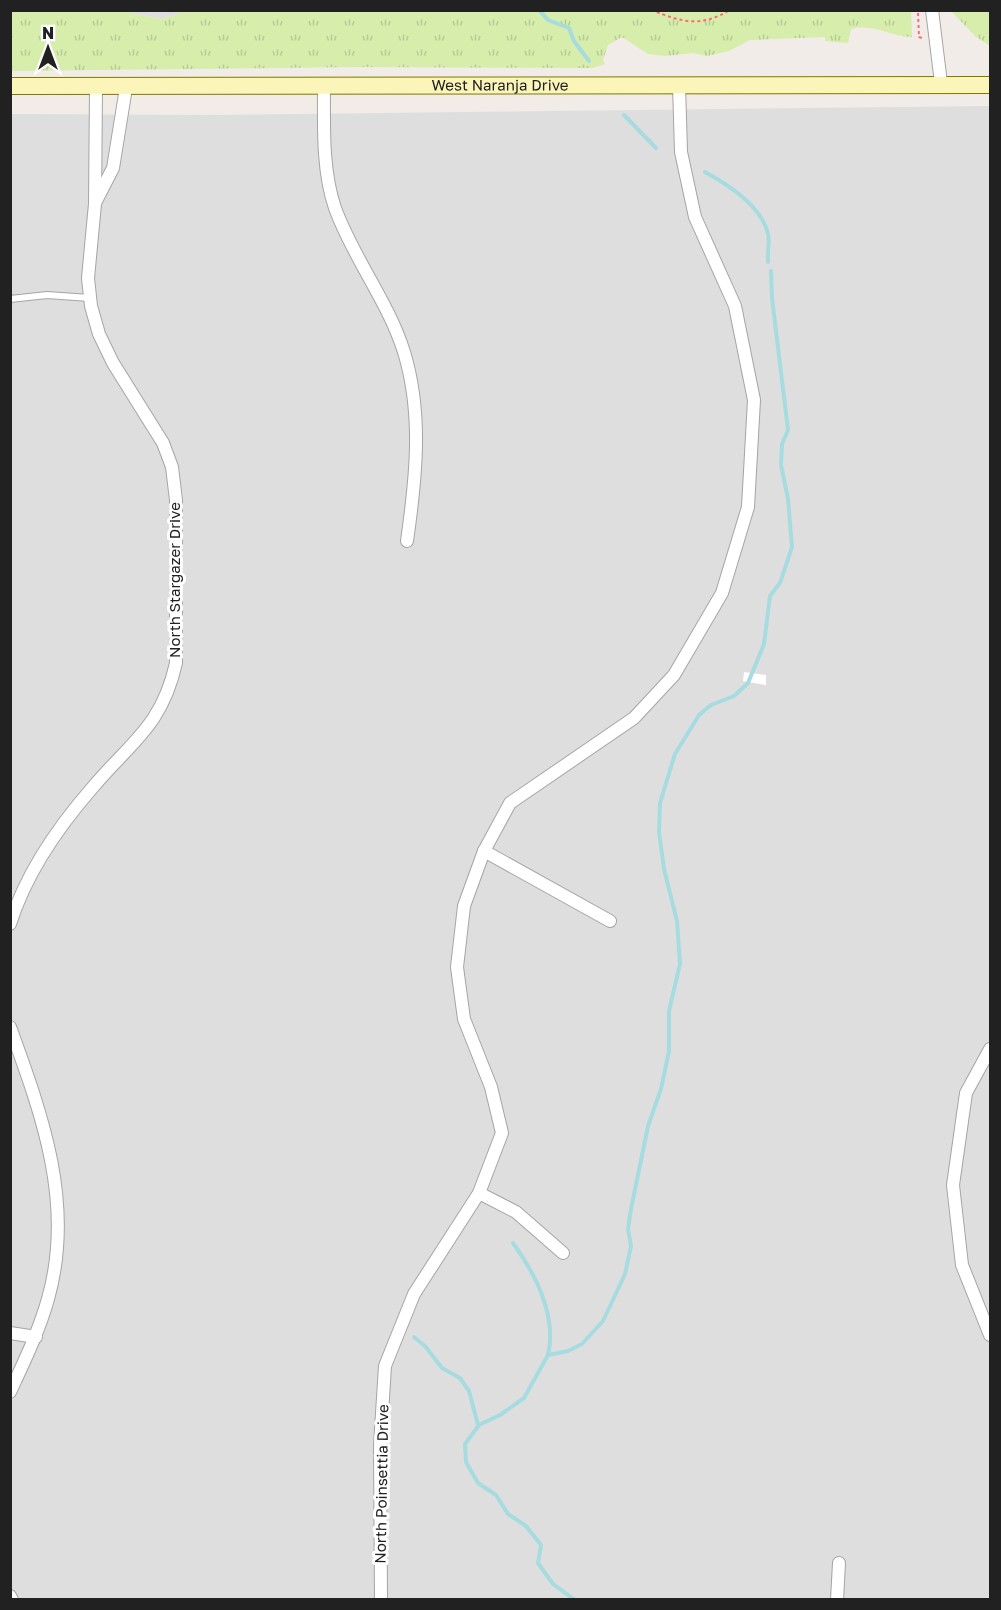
<svg xmlns="http://www.w3.org/2000/svg" width="1001" height="1610" viewBox="0 0 1001 1610" font-family="'Golos Text',sans-serif">
  <defs>
    <pattern id="grass-tufts" width="24" height="20" patternUnits="userSpaceOnUse" patternTransform="scale(1.5)"><rect width="24" height="20" fill="#d6edac"/><path d="M3 7l-1-3M5 7V3M7 7l1-3M15 17l-1-3M17 17v-4M19 17l1-3" fill="none" stroke="#b7cb94"/></pattern>
  </defs>
  <rect width="100%" height="100%" fill="#f1ece7"/>
  <g fill="#dfdede">
    <path d="M121,11H241L182,12L163,19Z"/>
    <path d="M990,106V1599L11,1600V114L207,115Z"/>
  </g>
  <g fill="url(#grass-tufts)">
    <path d="M241,11L911,10L912,37C890,37 875,23 851,29L848,43L825,41V37L750,40L729,51L707,56L693,53L666,56L648,54L622,37L608,45L603,60L605,64L592,68L361,67L11,71V11H121L163,19L182,12Z"/>
    <path d="M951,11H990V46L975,36Z"/>
  </g>
  <path fill="#fff" d="M744,672L766,675V685L743,681Z"/>
  <g fill="none" stroke-linecap="round" stroke-linejoin="round">
    <g stroke="#a6dce0" stroke-width="4">
      <path d="M539,10L548,20L569,28L574,41L589,61"/>
      <path d="M624,115L656,148"/>
      <path d="M705,172C727,184 762,206 768,234C770,242 767,253 768,262"/>
      <path d="M513,1243C536,1275 557,1316 548,1355"/>
      <path d="M414,1337L425,1346L442,1368L460,1378L469,1391L478,1425"/>
      <path d="M575,1600L553,1584L538,1563L541,1545L526,1526L508,1514L496,1495L478,1483L466,1462L465,1444L479,1425L500,1415L524,1398L548,1355L568,1351L582,1344L603,1321L625,1274L631,1246L628,1229L631,1209L648,1126L661,1089L669,1051V1011L680,964L677,921L664,869L659,832L660,803L675,754L699,715L711,705L734,696L748,683L764,644L770,596L780,583L792,547L788,499L781,465L782,444L788,430L772,298L771,271"/>
    </g>
    <g stroke="#a5a5a5" stroke-width="8">
      <path id="lane" d="M10,299L47,295L90,298"/>
    </g>
    <g stroke="#a5a5a5" stroke-width="14">
      <g id="street">
        <path d="M932,10L941,83"/>
        <path d="M324,86C324,126 322,170 335,208C353,258 388,301 404,352C423,414 416,478 407,541"/>
        <path d="M95,203L113,168L126,88"/>
        <path d="M484,851L610,921"/>
        <path d="M10,924C26,873 58,827 93,787C131,742 162,726 176,663V500L172,467L163,443L113,363L99,334L91,306L88,278L95,204L96,88"/>
        <path d="M10,1027C42,1115 75,1204 48,1299C39,1331 24,1362 10,1392"/>
        <path d="M990,1049L966,1093L953,1185L962,1265L990,1335"/>
        <path d="M479,1193L516,1212L563,1253"/>
        <path d="M10,1333L36,1337"/>
        <path d="M10,1596L12,1600"/>
        <path d="M381,1600L380,1445L385,1366L414,1294L479,1193L502,1133L491,1087L464,1019L457,967L464,906L484,851L510,803L634,718L674,675L722,593L748,507L754,400L735,306L695,217L681,152L679,85"/>
        <path d="M837,1600L839,1563"/>
      </g>
    </g>
    <g stroke="#7e7801" stroke-width="18">
      <g id="secondary">
        <path id="s1" d="M10,86L990,85"/>
      </g>
    </g>
    <g stroke="#ff6a73" stroke-width="2" stroke-dasharray="3 3" stroke-linecap="butt">
      <path d="M651,10C683,22 699,28 730,10"/>
      <path d="M918,13L919,37L922,38"/>
    </g>
    <use href="#lane" stroke="#fff" stroke-width="6"/>
    <use href="#street" stroke="#fff" stroke-width="12"/>
    <use href="#secondary" stroke="#fcf5ba" stroke-width="16"/>
  </g>
  <g text-anchor="middle" stroke-width="6" stroke-linejoin="round" paint-order="stroke">
    <g font-size="15" fill="#212121" stroke="#fff">
      <text dy="5" stroke="none"><textPath href="#s1" startOffset="490">West Naranja Drive</textPath></text>
      <text transform="translate(175 580) rotate(-90)" y="5">North Stargazer Drive</text>
      <text transform="translate(382 1484) rotate(-89)" y="5">North Poinsettia Drive</text>
    </g>
  </g>
  <rect width="1001" height="1610" fill="none" stroke="#212121" stroke-width="24"/>
  <g transform="translate(48 48)" stroke="#ffffff" stroke-width="4.5" paint-order="stroke">
  <path d="M0-4.5L10 22L0 15L-10 22Z" fill="#212121"/>
  <text y="-9" font-size="16" font-weight="bold" text-anchor="middle" fill="#212121">N</text>
  </g>
</svg>
